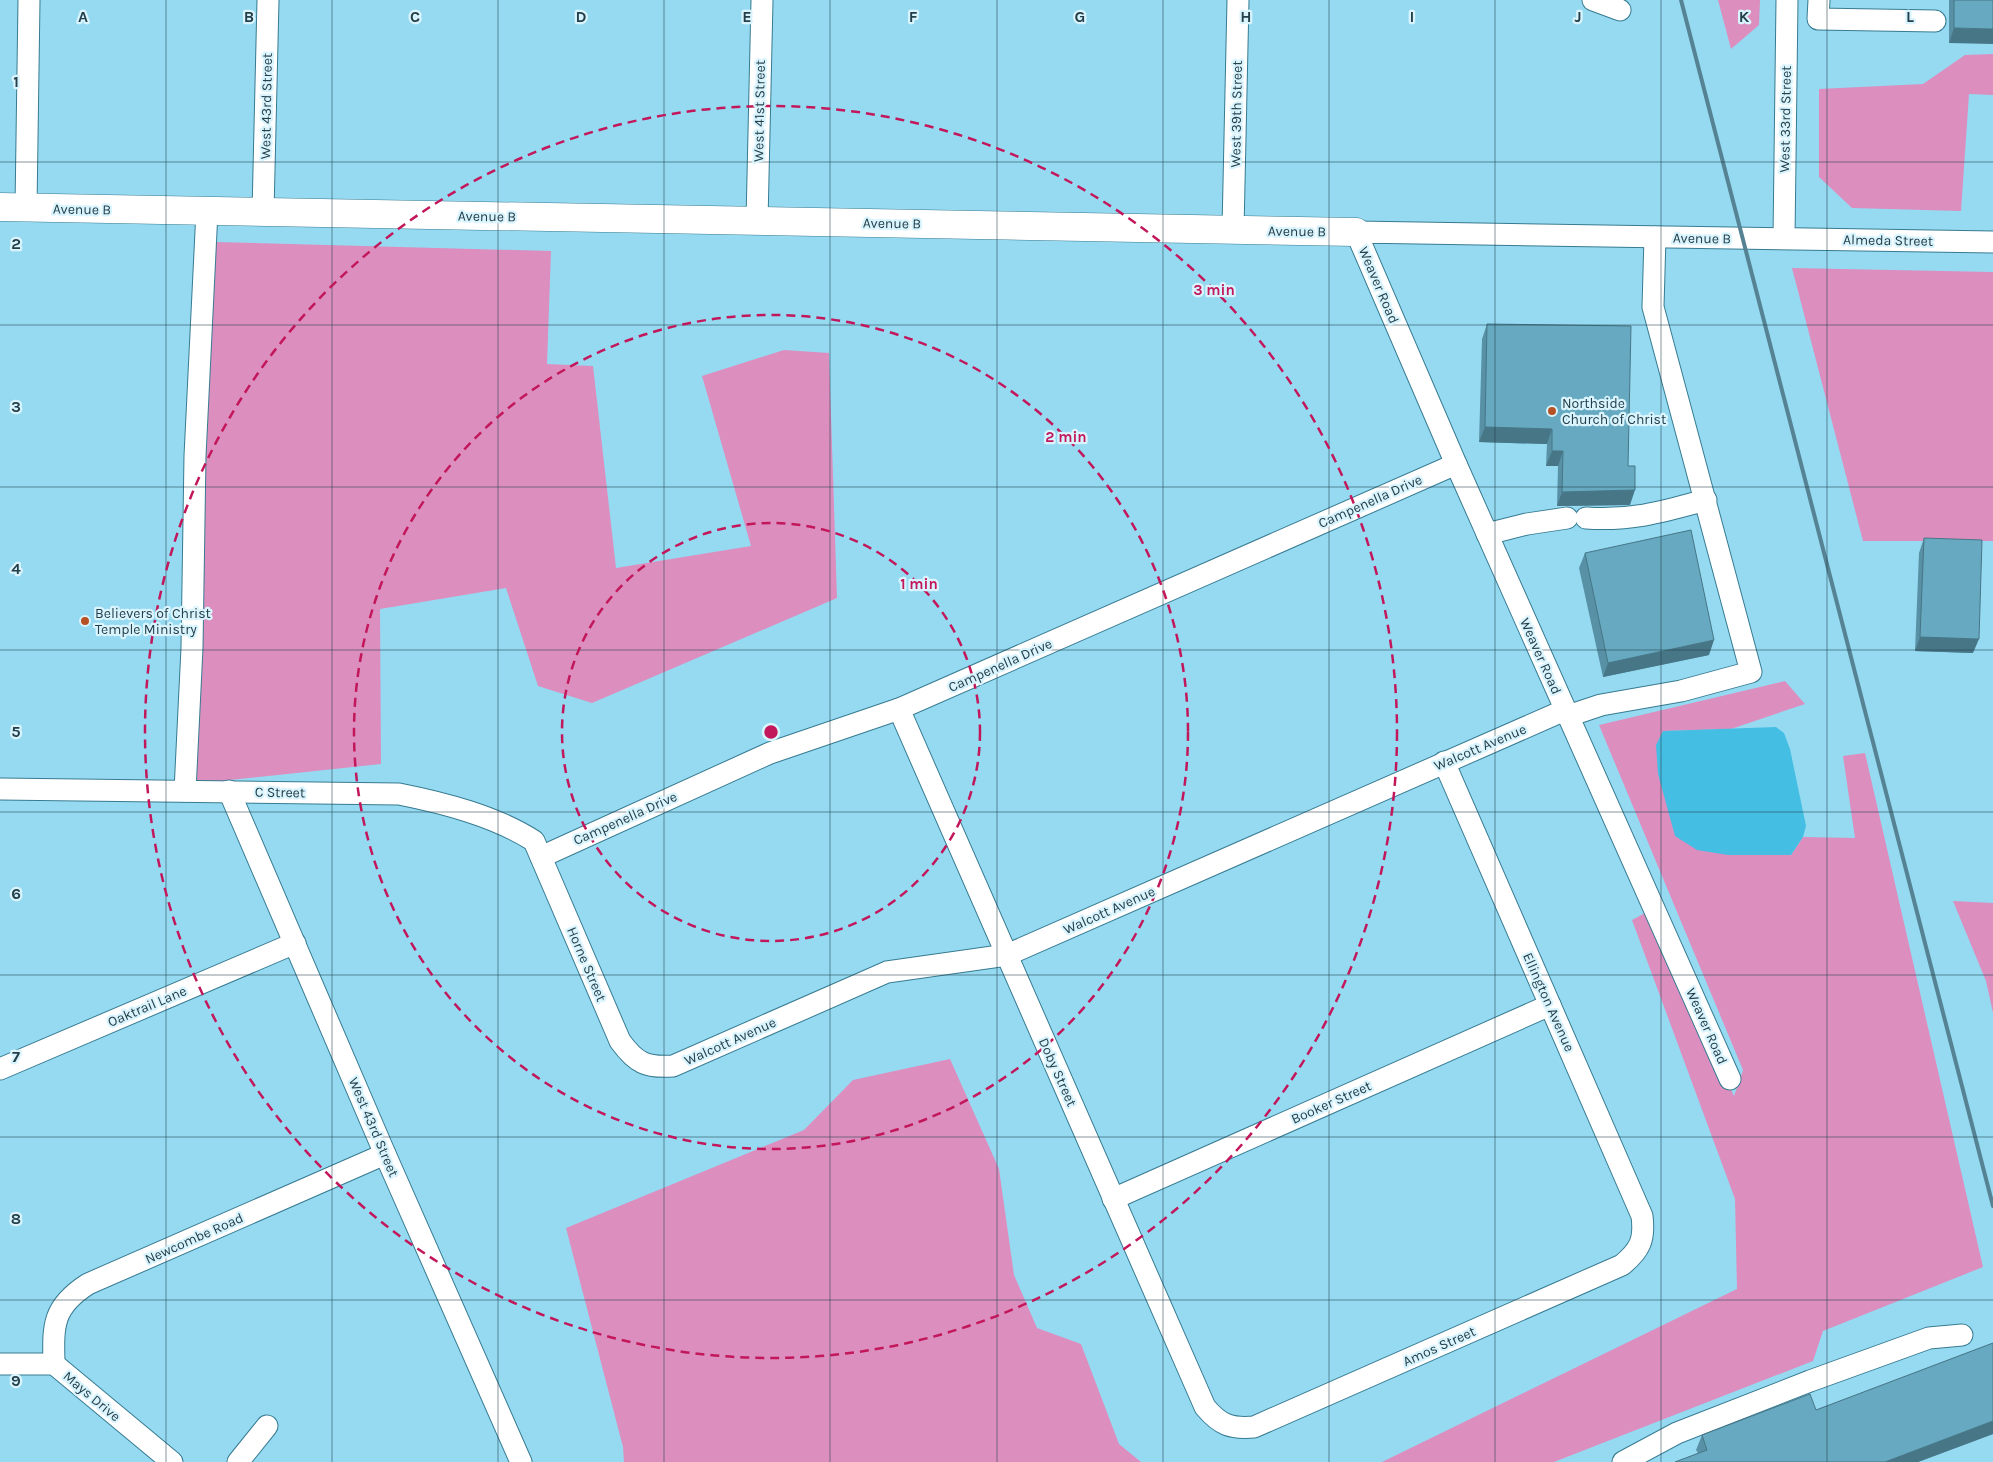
<svg xmlns="http://www.w3.org/2000/svg" width="1993" height="1462" viewBox="0 0 1993 1462" font-family="Karla,sans-serif">
  <rect width="100%" height="100%" fill="#96daf2"/>
  <g fill="#dc8ebf">
    <path d="M1718,0H1760L1759,25L1731,49Z"/>
    <path d="M1993,54V95L1969,94L1961,211L1852,208L1819,177V89L1923,84L1965,55Z"/>
    <path d="M214,242L551,251L547,364L593,366L616,568L751,546L702,376L784,350L829,353L837,598L592,703L538,686L506,588L380,609L381,764L192,784Z"/>
    <path d="M1792,268L1993,272V541H1863Z"/>
    <path d="M1785,681L1805,704L1731,729L1663,731L1791,855L1803,837L1855,838L1843,756L1865,753L1983,1267L1823,1331L1813,1361L1554,1462H1382L1737,1289L1735,1199L1632,920L1645,913L1734,1096L1743,1070L1599,725Z"/>
    <path d="M1953,901L1993,903V1013L1986,981Z"/>
    <path d="M950,1059L999,1169L1014,1275L1037,1328L1081,1344L1119,1444L1141,1462H624L623,1447L566,1228L804,1130L853,1080Z"/>
  </g>
  <path fill="#45bee3" d="M1776,727L1784,733L1790,749L1806,826L1803,837L1791,855H1728L1697,850L1675,836L1658,774L1656,745L1663,731Z"/>
  <g fill="none" stroke-linecap="round" stroke-linejoin="round">
    <g stroke="#377b91" stroke-width="23">
      <g id="minor">
        <path d="M1593,0L1620,10"/>
        <path d="M1819,0L1818,19L1935,21"/>
        <path d="M26,208L29,0"/>
        <path d="M263,212L268,0"/>
        <path d="M757,221L762,0"/>
        <path d="M1233,229L1238,0"/>
        <path d="M1784,238L1787,0"/>
        <path d="M1586,518C1632,521 1662,512 1706,500"/>
        <path d="M1487,534L1527,524L1567,518"/>
        <path d="M899,709L1205,1407C1220,1425 1231,1429 1254,1427L1622,1265C1640,1250 1645,1240 1642,1216L1444,762"/>
        <path d="M1568,716L1601,705L1681,691L1751,672L1653,307L1655,237"/>
        <path d="M0,789L399,794C444,803 495,816 534,841L620,1041C636,1063 646,1068 673,1066L887,972L1007,955L1565,710"/>
        <path d="M185,791L192,648L195,456L207,211"/>
        <path d="M229,791L385,1154L521,1462"/>
        <path d="M541,857L770,753L899,709L1456,464"/>
        <path d="M0,1069L295,943"/>
        <path d="M1730,1079L1456,464L1356,232L1993,242"/>
        <path d="M1113,1199L1550,1005"/>
        <path d="M0,1364H54L172,1462"/>
        <path d="M54,1364C53,1326 52,1307 88,1284L385,1154"/>
        <path d="M238,1462L267,1426"/>
        <path d="M1623,1462L1677,1433L1810,1381L1929,1338L1962,1335"/>
      </g>
    </g>
    <g stroke="#377b91" stroke-width="29">
      <path id="major" d="M0,207L1356,232"/>
    </g>
    <use href="#minor" stroke="#fff" stroke-width="21"/>
    <use href="#major" stroke="#fff" stroke-width="28"/>
    <path stroke="#558393" stroke-width="4" d="M1681,0L1993,1206"/>
  </g>
  <g fill="#5891a5">
    <path d="M1949,0H1993L1949,43Z"/>
    <path d="M1487,324L1628,466L1630,505L1557,506L1558,466H1546L1547,444L1479,442L1482,339Z"/>
    <path d="M1924,538L1973,653L1915,651L1919,553Z"/>
    <path d="M1585,553L1709,655L1603,677L1579,568Z"/>
    <path d="M1993,1343V1434L1918,1462H1675L1698,1453L1696,1450L1702,1435L1816,1410Z"/>
  </g>
  <g fill="#477686">
    <path d="M1954,28L1993,29V44L1949,43Z"/>
    <path d="M1485,427L1552,429L1547,444L1479,442Z"/>
    <path d="M1552,451H1563L1558,466H1546Z"/>
    <path d="M1635,490L1630,505L1557,506L1562,492Z"/>
    <path d="M1920,637L1979,639L1973,653L1915,651Z"/>
    <path d="M1714,640L1709,655L1603,677L1608,663Z"/>
    <path d="M1993,1421V1434L1918,1462H1885Z"/>
  </g>
  <g fill="#66a9c0" stroke="#477686">
    <path d="M1954,0H1993V29L1954,28Z"/>
    <path d="M1487,324L1631,326L1628,466H1635V490L1562,492L1563,451H1552V429L1485,427Z"/>
    <path d="M1691,530L1714,640L1608,663L1585,553Z"/>
    <path d="M1924,538L1982,540L1979,639L1920,637Z"/>
    <path d="M1993,1343V1421L1885,1462H1675L1707,1450L1702,1435L1810,1394L1816,1410Z"/>
  </g>
  <path fill="none" stroke="#233f49" stroke-width="1" stroke-opacity="0.55" d="M166,0V1462M332,0V1462M498,0V1462M664,0V1462M830,0V1462M997,0V1462M1163,0V1462M1329,0V1462M1495,0V1462M1661,0V1462M1827,0V1462M0,162H1993M0,325H1993M0,487H1993M0,650H1993M0,812H1993M0,975H1993M0,1137H1993M0,1300H1993"/>
  <g fill="none" stroke="#c2185b" stroke-width="2.5" stroke-dasharray="9 6">
    <circle cx="771" cy="732" r="209"/>
    <circle cx="771" cy="732" r="417"/>
    <circle cx="771" cy="732" r="626"/>
  </g>
  <g fill="#b75124" stroke="#daf4fe" stroke-width="2">
    <circle cx="1552" cy="411" r="5"/>
    <circle cx="85" cy="621" r="5"/>
  </g>
  <g text-anchor="middle" stroke-width="4.5" stroke-linejoin="round" paint-order="stroke">
    <g font-size="14" fill="#233f49" stroke="#daf4fe">
      <text transform="translate(266 106) rotate(-89)" y="5">West 43rd Street</text>
      <text transform="translate(759 111) rotate(-89)" y="5">West 41st Street</text>
      <text transform="translate(1236 114) rotate(-89)" y="5">West 39th Street</text>
      <text transform="translate(1785 119) rotate(-89)" y="5">West 33rd Street</text>
      <text transform="translate(82 209) rotate(1)" y="5">Avenue B</text>
      <text transform="translate(487 216) rotate(1)" y="5">Avenue B</text>
      <text transform="translate(892 223) rotate(1)" y="5">Avenue B</text>
      <text transform="translate(1297 231) rotate(1)" y="5">Avenue B</text>
      <text transform="translate(1702 238) rotate(1)" y="5">Avenue B</text>
      <text transform="translate(1888 240) rotate(1)" y="5">Almeda Street</text>
      <text transform="translate(1379 285) rotate(67)" y="5">Weaver Road</text>
      <text transform="translate(1370 501) rotate(-24)" y="5">Campenella Drive</text>
      <text transform="translate(1541 656) rotate(66)" y="5">Weaver Road</text>
      <text transform="translate(1000 665) rotate(-24)" y="5">Campenella Drive</text>
      <text transform="translate(1480 747) rotate(-23)" y="5">Walcott Avenue</text>
      <text transform="translate(280 792) rotate(1)" y="5">C Street</text>
      <text transform="translate(625 818) rotate(-24)" y="5">Campenella Drive</text>
      <text transform="translate(1109 910) rotate(-24)" y="5">Walcott Avenue</text>
      <text transform="translate(587 964) rotate(67)" y="5">Horne Street</text>
      <text transform="translate(1549 1002) rotate(66)" y="5">Ellington Avenue</text>
      <text transform="translate(147 1006) rotate(-23)" y="5">Oaktrail Lane</text>
      <text transform="translate(1707 1026) rotate(66)" y="5">Weaver Road</text>
      <text transform="translate(730 1041) rotate(-24)" y="5">Walcott Avenue</text>
      <text transform="translate(1058 1072) rotate(66)" y="5">Doby Street</text>
      <text transform="translate(1331 1102) rotate(-24)" y="5">Booker Street</text>
      <text transform="translate(374 1127) rotate(67)" y="5">West 43rd Street</text>
      <text transform="translate(194 1238) rotate(-24)" y="5">Newcombe Road</text>
      <text transform="translate(1439 1346) rotate(-24)" y="5">Amos Street</text>
      <text transform="translate(92 1396) rotate(40)" y="5">Mays Drive</text>
    </g>
    <g font-size="14" fill="#233f49" stroke="#daf4fe" text-anchor="start">
      <text x="1562" y="408">Northside<tspan x="1562" dy="16">Church of Christ</tspan></text>
      <text x="95" y="618">Believers of Christ<tspan x="95" dy="16">Temple Ministry</tspan></text>
    </g>
  </g>
  <g font-size="16" text-anchor="middle" font-weight="bold" fill="#233f49" stroke="#daf4fe" stroke-width="4.5" stroke-linejoin="round" paint-order="stroke">
    <text x="83" y="22">A</text>
    <text x="249" y="22">B</text>
    <text x="415" y="22">C</text>
    <text x="581" y="22">D</text>
    <text x="747" y="22">E</text>
    <text x="913" y="22">F</text>
    <text x="1080" y="22">G</text>
    <text x="1246" y="22">H</text>
    <text x="1412" y="22">I</text>
    <text x="1578" y="22">J</text>
    <text x="1744" y="22">K</text>
    <text x="1910" y="22">L</text>
    <text x="16" y="87">1</text>
    <text x="16" y="249">2</text>
    <text x="16" y="412">3</text>
    <text x="16" y="574">4</text>
    <text x="16" y="737">5</text>
    <text x="16" y="899">6</text>
    <text x="16" y="1062">7</text>
    <text x="16" y="1224">8</text>
    <text x="16" y="1386">9</text>
  </g>
  <circle cx="771" cy="732" r="8" fill="#c2185b" stroke="#daf4fe" stroke-width="2.5"/>
  <g font-size="15" text-anchor="middle" font-weight="bold" fill="#c2185b" stroke="#daf4fe" stroke-width="4.5" stroke-linejoin="round" paint-order="stroke">
    <text x="1214" y="295">3 min</text>
    <text x="1066" y="442">2 min</text>
    <text x="919" y="589">1 min</text>
  </g>
</svg>
